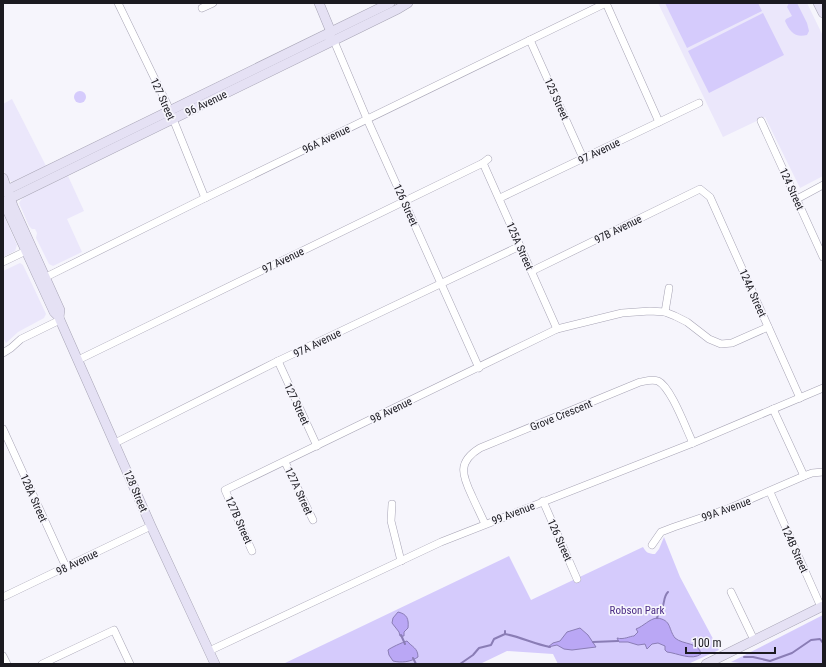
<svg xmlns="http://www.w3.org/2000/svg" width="826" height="667" viewBox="0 0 826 667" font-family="'Roboto Condensed',sans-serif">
  <rect width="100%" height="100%" fill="#f6f5fc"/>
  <g fill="#ebe7fb">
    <path d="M658,3H807L823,36V176L800,188L765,117L723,137Z"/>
    <path d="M12,99L46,166L12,182L8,179L3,169V104Z"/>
    <path d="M68,176L84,211L67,219L82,252L53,266L49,264L36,238L37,233L35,229H32L29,226L19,203L21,200L24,197Z"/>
    <path d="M3,214L17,245L15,251L3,257Z"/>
    <path d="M20,263L23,265L46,314L44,318L18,332L6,343L3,337V271Z"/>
  </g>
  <g fill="#d5cbfc">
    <path d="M665,3H758L762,11L687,48Z"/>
    <path d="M789,3H797L807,23L809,31L807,35C795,38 790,32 785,21L786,19L792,16L787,7Z"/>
    <path d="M763,13L784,55L709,93L688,51Z"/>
    <circle cx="80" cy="97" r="6"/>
    <path d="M664,537L680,577L719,650L688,664H558L553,654L507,651L480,664H283L509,556L531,600L643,547C646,552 648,554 655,554L659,549Z"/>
    <path d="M823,615V664H749L731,662Z"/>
  </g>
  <g fill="#baa7f5" stroke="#8a7db5">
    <path d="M398,612C407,614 409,619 408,628L404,632V636H400L399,632L392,623L393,618Z"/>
    <path d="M657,618C672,620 668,629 675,638C683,645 699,642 701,654C692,661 677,653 667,652L665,650V646L658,643L652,644L647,649L645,644L638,645L628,642H619L617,638C624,640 630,636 634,636L638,632L636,629C644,626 649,619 657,618Z"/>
    <path d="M580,628L588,635L596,647L572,650L564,649L557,645L548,647L553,643L560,641L567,632Z"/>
    <path d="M407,641C412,647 418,648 418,657C411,662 401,663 393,661L389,655L388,650C390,648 403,642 407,641Z"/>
  </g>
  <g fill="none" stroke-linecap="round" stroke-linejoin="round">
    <g stroke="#8a7db5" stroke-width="2">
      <path d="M657,618C658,614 660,612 662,608C665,603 663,597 668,592"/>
      <path d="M505,634C521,637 534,644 550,647"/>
      <path d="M401,635L405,644"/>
      <path d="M593,642L618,641"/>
      <path d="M744,657H753L770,661L792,653L811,640L820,639L823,643"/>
      <path d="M413,658L416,664"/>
      <path d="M460,664L473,655L479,648L491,645L494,639L505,634V631"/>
    </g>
    <g stroke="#a7a4b5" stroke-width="8">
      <g id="street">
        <path d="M118,3L167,104L205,198"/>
        <path d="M606,3L659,122"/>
        <path d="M202,8L213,3"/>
        <path d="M530,40L583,158"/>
        <path d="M334,41L367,119L479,368"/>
        <path d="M761,121L823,257"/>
        <path d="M483,163L557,329"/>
        <path d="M500,198L699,103"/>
        <path d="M797,199L823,185"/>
        <path d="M3,262L26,251"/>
        <path d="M532,271L700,189L710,197L800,398"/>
        <path d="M46,277L201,200L606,3"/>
        <path d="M665,312L669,288"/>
        <path d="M3,353L11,348L21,339L60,320"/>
        <path d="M78,360L483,163L488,159"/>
        <path d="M278,361L317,446"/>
        <path d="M773,409L804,476L812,473L823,472"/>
        <path d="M3,429L66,567"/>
        <path d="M115,443L278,361L520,246"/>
        <path d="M285,462L313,520"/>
        <path d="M770,492L821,607"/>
        <path d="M543,501L577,579"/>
        <path d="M392,504L391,521L401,561"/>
        <path d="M485,524C481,515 476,505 472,496C462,475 457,462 480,448L640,382C646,381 652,379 658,381C671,387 686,429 693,443"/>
        <path d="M652,545L661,532L674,527L730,508L804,476"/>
        <path d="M252,551L225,490L557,329L622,313L650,311L665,312L675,316L687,322L709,339L721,344L732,343L768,327"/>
        <path d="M731,592L754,640"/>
        <path d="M3,597L151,526"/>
        <path d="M209,651L441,542L693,443L823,388"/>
        <path d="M3,656L7,664"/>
        <path d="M42,664L114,630L130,664"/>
      </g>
    </g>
    <g stroke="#a7a4b5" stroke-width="10">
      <g id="secondary">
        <path d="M319,3L331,32L329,37"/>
        <path d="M818,3L823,13"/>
        <path d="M3,178L13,206L60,310L59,317"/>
        <path d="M3,192L390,3"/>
        <path d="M3,201L54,312L59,317L60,320L151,526L215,664"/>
        <path d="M3,202L345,35L398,9L408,3"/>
        <path d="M706,664L823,606"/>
      </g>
    </g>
    <use href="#street" stroke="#fff" stroke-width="7"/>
    <use href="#secondary" stroke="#e5e1f4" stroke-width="9"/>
  </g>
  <g text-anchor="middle" stroke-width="3.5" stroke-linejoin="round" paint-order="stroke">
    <g font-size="11" fill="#1b1a20" stroke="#f6f5fc">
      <text transform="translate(163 99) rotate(66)" y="4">127 Street</text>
      <text transform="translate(557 99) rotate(66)" y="4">125 Street</text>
      <text transform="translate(206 103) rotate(-26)" y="4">96 Avenue</text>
      <text transform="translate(326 139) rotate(-26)" y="4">96A Avenue</text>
      <text transform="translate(599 151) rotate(-26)" y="4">97 Avenue</text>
      <text transform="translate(792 189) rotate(66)" y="4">124 Street</text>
      <text transform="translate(406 205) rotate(66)" y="4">126 Street</text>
      <text transform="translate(618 229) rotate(-26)" y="4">97B Avenue</text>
      <text transform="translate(520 246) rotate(66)" y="4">125A Street</text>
      <text transform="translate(283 260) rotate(-26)" y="4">97 Avenue</text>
      <text transform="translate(753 293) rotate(66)" y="4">124A Street</text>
      <text transform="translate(317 343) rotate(-26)" y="4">97A Avenue</text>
      <text transform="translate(297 404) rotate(65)" y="4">127 Street</text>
      <text transform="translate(391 410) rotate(-26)" y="4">98 Avenue</text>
      <text transform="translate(561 415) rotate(-22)" y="4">Grove Crescent</text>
      <text transform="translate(136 491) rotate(67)" y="4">128 Street</text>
      <text transform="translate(299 491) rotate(65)" y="4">127A Street</text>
      <text transform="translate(34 498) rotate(66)" y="4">128A Street</text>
      <text transform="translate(726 509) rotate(-20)" y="4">99A Avenue</text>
      <text transform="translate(513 513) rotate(-21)" y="4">99 Avenue</text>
      <text transform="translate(239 520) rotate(66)" y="4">127B Street</text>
      <text transform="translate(560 540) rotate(66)" y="4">126 Street</text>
      <text transform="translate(795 549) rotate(66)" y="4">124B Street</text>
      <text transform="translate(77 562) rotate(-26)" y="4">98 Avenue</text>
    </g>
    <g font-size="11" fill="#4b2c85" stroke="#f6f5fc">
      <text x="637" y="614">Robson Park</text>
    </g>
  </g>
  <rect width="826" height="667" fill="none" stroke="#1b1a20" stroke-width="8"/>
  <path d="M686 647v6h89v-6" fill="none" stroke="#1b1a20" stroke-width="2"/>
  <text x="692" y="647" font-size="12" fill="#1b1a20" stroke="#f6f5fc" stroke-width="3" paint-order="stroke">100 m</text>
</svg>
